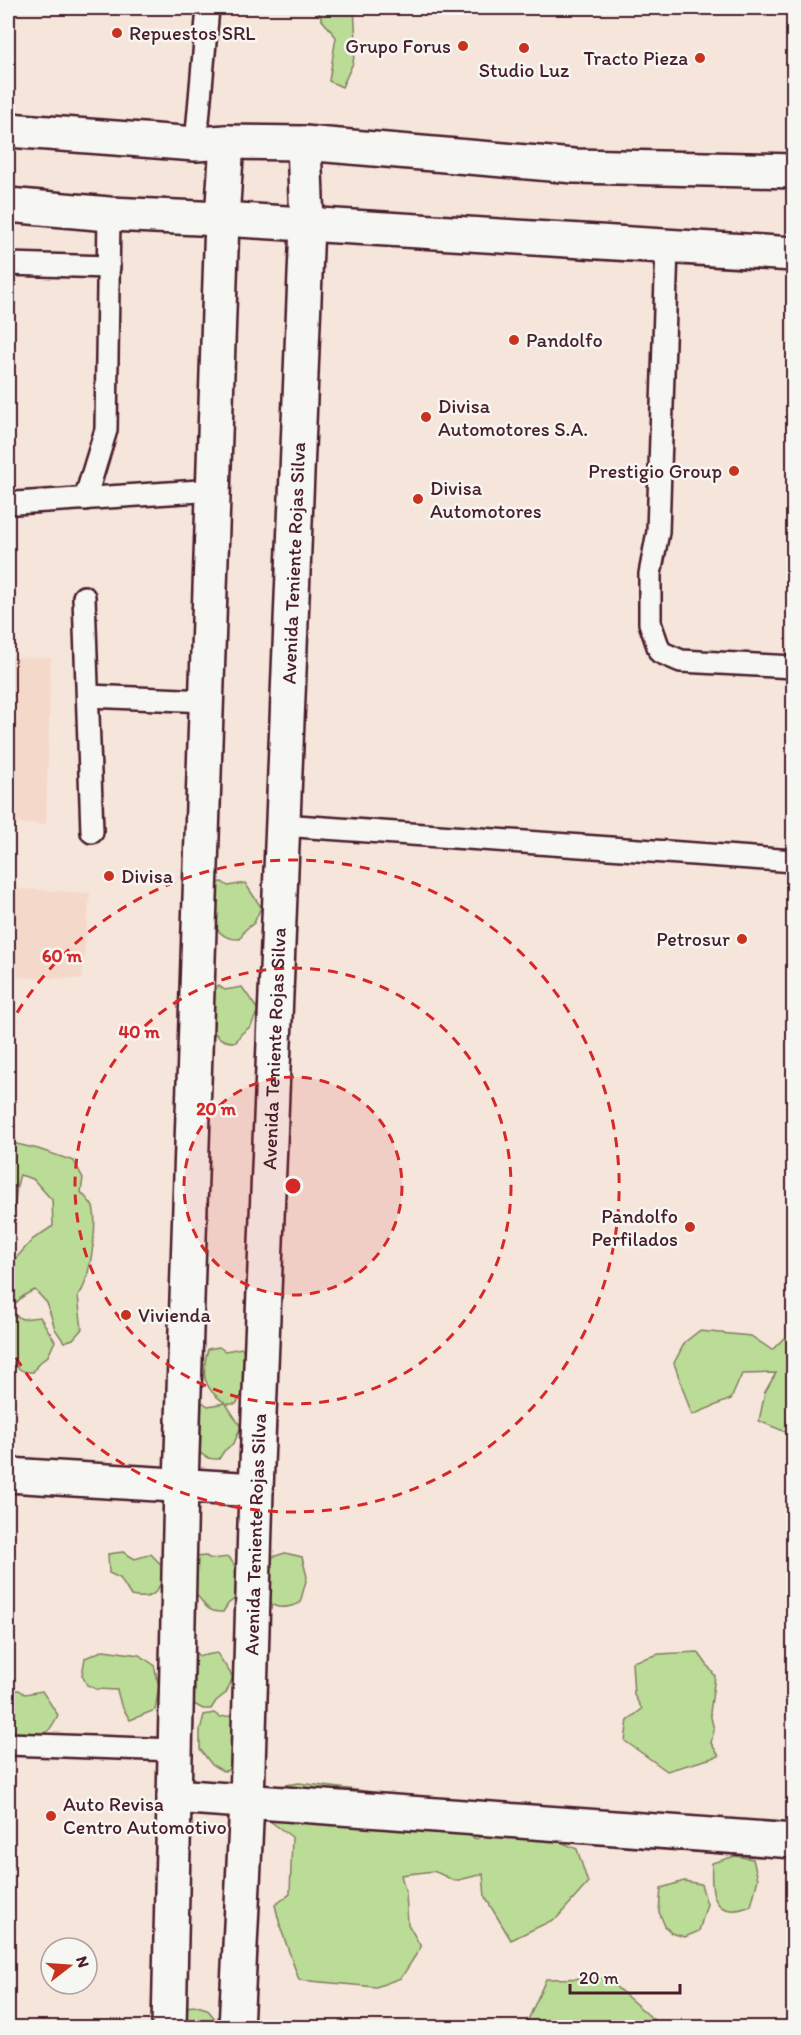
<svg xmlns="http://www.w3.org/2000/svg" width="801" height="2035" viewBox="0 0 801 2035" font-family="Itim,sans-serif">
  <rect width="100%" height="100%" fill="#f5e5db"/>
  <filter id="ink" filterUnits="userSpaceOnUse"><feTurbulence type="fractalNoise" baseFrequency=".0167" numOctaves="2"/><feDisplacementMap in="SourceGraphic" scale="12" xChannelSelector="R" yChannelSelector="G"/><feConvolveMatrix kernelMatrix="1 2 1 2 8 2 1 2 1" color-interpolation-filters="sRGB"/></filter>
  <g filter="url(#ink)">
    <g fill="#f4d9cb">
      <path d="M8,657L51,658L46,824L8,823Z"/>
      <path d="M8,888L90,893L82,979L8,977Z"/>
    </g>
    <g fill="#badc96" stroke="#827e60" stroke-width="1.5">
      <path d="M317,8H354L356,41L353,63L342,87L329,81L336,37L322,20Z"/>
      <path d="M222,882L228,886L245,883L261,907L254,923L245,930L240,939C207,940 212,906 211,883Z"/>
      <path d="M219,986L225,990L242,987L258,1010L251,1026L241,1034L236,1042C204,1043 209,1009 208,987Z"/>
      <path d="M8,1142L38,1149L74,1161L83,1178L81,1192C84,1196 91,1202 93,1207C98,1224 90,1283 78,1296L82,1329L73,1339L64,1342L55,1329L47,1303L35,1290C22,1295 13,1303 10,1316H17L22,1319L40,1317L55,1341L48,1356L38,1364L33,1372C20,1373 14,1366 8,1355V1267L33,1239L53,1226L52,1200L33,1179L20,1175C13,1193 19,1206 8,1224Z"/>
      <path d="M699,1331L751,1336L772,1350L784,1338L793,1344V1435L759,1421L765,1392L776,1373L742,1374L731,1399L692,1415L674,1363L685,1342Z"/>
      <path d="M219,1347L225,1351L242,1348L258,1372L250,1388L241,1396L236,1404H226L241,1427L234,1443L224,1451L219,1459C188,1461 192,1424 191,1403L202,1402L208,1406L225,1403C202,1388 201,1373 208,1349Z"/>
      <path d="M123,1552L135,1559L151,1554L167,1571C157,1592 155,1601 131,1596L120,1578L109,1573L108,1554Z"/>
      <path d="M285,1553L302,1557L307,1577L300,1603C261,1619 265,1589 262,1560Z"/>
      <path d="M206,1556L211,1559L229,1557L245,1580L238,1596L228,1604L223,1612C203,1613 205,1600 192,1591L195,1557Z"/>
      <path d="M104,1650L139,1655L154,1665L159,1686L155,1710L130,1720L121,1705L117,1690L96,1689L87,1685L82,1675L85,1658Z"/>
      <path d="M194,1652L200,1656L217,1653L233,1677L226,1693L216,1701L211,1709H203L192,1703L183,1653Z"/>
      <path d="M698,1652L715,1676L710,1713L714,1730L711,1743L719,1756L667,1771L625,1741L628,1720L642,1709L634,1695L632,1662L659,1654Z"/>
      <path d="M19,1690L25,1694L42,1691L58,1715C47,1738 42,1738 17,1741L8,1727V1691Z"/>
      <path d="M214,1713L220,1717L237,1715L236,1762L231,1770L223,1771L212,1765L200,1749V1730L204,1715Z"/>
      <path d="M299,1783L381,1793L392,1821L446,1824L476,1839L504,1827L540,1833L577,1849L588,1883L557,1918L511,1940L485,1897L483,1874L455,1881L434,1871L401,1875L406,1894L408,1924L421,1947L401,1978L376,1987L299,1980L281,1929L275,1905L290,1894L292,1837L267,1819L279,1786Z"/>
      <path d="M735,1856L753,1859L758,1879L751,1906C713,1921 710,1893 712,1863Z"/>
      <path d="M684,1881L701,1884L707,1904L699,1931L685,1937L671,1933L665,1926L659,1912L661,1888Z"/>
      <path d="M606,1978L662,2027H525L546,1979Z"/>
      <path d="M197,2006L207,2009L216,2020L214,2027L173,2028L184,2007Z"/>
    </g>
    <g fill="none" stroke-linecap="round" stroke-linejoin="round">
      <g stroke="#4a1f2b" stroke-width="26">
        <g id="service">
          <path d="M196,144L208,8"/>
          <path d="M667,247L658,532L650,574V623L660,652L681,661L794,667"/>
          <path d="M8,264L109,267"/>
          <path d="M85,499L106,430L109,214"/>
          <path d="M8,501L16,503L215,490"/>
          <path d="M84,597L92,832"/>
          <path d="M88,696L207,701"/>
          <path d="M282,825L794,861"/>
          <path d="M8,1744L175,1750"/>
        </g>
      </g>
      <g stroke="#4a1f2b" stroke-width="38">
        <g id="minor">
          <path d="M8,1475L256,1490"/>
          <path d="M174,1796L794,1841"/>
        </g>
      </g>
      <g stroke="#4a1f2b" stroke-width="38">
        <g id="tertiary">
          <path d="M169,2028L181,1484L222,219L227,142"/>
          <path id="s1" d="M236,2028L247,1802L256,1490L307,225L304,143"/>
        </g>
      </g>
      <g stroke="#4a1f2b" stroke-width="38">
        <g id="trunk">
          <path d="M8,130L196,144L227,142L304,143L574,166L794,171"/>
          <path d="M8,205L109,214L222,219L794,254"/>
        </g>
      </g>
      <use href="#service" stroke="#f6f6f2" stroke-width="21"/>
      <use href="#minor" stroke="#f6f6f2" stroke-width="33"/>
      <use href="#tertiary" stroke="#f6f6f2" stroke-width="33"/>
      <use href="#trunk" stroke="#f6f6f2" stroke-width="33"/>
    </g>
  </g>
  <circle cx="293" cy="1186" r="109" fill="#d62828" fill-opacity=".12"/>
  <g fill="none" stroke="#d62828" stroke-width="3" stroke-dasharray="10 8">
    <circle cx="293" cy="1186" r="109"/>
    <circle cx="293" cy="1186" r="218"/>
    <path d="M8 1028A326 326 0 1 1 8 1344"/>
  </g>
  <g fill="#c8321e" stroke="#f6f6f2" stroke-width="2">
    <circle cx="117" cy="33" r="6"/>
    <circle cx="463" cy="46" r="6"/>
    <circle cx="524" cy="48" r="6"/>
    <circle cx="700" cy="58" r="6"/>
    <circle cx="514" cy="340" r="6"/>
    <circle cx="426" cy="417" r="6"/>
    <circle cx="734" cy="471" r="6"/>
    <circle cx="418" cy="499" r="6"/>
    <circle cx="109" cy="876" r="6"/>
    <circle cx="742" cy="939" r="6"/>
    <circle cx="690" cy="1227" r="6"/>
    <circle cx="126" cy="1315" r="6"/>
    <circle cx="51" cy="1816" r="6"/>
  </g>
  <g text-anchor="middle" stroke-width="5" stroke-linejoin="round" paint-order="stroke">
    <g font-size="20" fill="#4a1f2b" stroke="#f6f6f2" text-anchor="start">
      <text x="129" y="40">Repuestos SRL</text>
      <text x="451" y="53" text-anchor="end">Grupo Forus</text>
      <text x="688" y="65" text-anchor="end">Tracto Pieza</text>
      <text x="524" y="77" text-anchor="middle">Studio Luz</text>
      <text x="526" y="347">Pandolfo</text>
      <text x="438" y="413">Divisa<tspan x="438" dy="23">Automotores S.A.</tspan></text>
      <text x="722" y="478" text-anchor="end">Prestigio Group</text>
      <text x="430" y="495">Divisa<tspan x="430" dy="23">Automotores</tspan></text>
      <text x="121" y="883">Divisa</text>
      <text x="730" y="946" text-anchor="end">Petrosur</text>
      <text x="678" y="1223" text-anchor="end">Pandolfo<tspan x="678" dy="23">Perfilados</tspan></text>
      <text x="138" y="1322">Vivienda</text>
      <text x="63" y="1811">Auto Revisa<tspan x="63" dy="23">Centro Automotivo</tspan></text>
    </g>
    <g font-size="20" fill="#4a1f2b" stroke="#f6f6f2">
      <text dy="7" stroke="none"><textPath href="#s1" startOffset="1466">Avenida Teniente Rojas Silva</textPath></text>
      <text dy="7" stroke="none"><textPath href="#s1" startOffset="980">Avenida Teniente Rojas Silva</textPath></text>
      <text dy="7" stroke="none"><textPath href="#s1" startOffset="494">Avenida Teniente Rojas Silva</textPath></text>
    </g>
  </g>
  <circle cx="293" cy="1186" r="9" fill="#d62828" stroke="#f6f6f2" stroke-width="3"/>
  <g font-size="18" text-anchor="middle" font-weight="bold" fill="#d62828" stroke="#f6f6f2" stroke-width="5" stroke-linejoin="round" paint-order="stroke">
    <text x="62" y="962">60 m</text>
    <text x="139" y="1038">40 m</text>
    <text x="216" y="1115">20 m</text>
  </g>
  <rect width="801" height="2035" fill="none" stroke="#f6f6f2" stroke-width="30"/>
  <rect x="15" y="15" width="771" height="2005" fill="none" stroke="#4a1f2b" stroke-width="2" filter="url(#ink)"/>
  <g transform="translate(69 1966) rotate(73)"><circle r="28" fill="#f6f6f2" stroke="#b1a0a2" stroke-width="1.5"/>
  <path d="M0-4.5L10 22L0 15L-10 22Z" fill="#c8321e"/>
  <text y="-9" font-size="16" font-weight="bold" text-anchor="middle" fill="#4a1f2b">N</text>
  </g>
  <path d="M570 1984v9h110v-9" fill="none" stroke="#4a1f2b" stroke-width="3"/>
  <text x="579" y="1984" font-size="18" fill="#4a1f2b" stroke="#f6f6f2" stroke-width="4.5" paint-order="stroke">20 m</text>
</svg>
